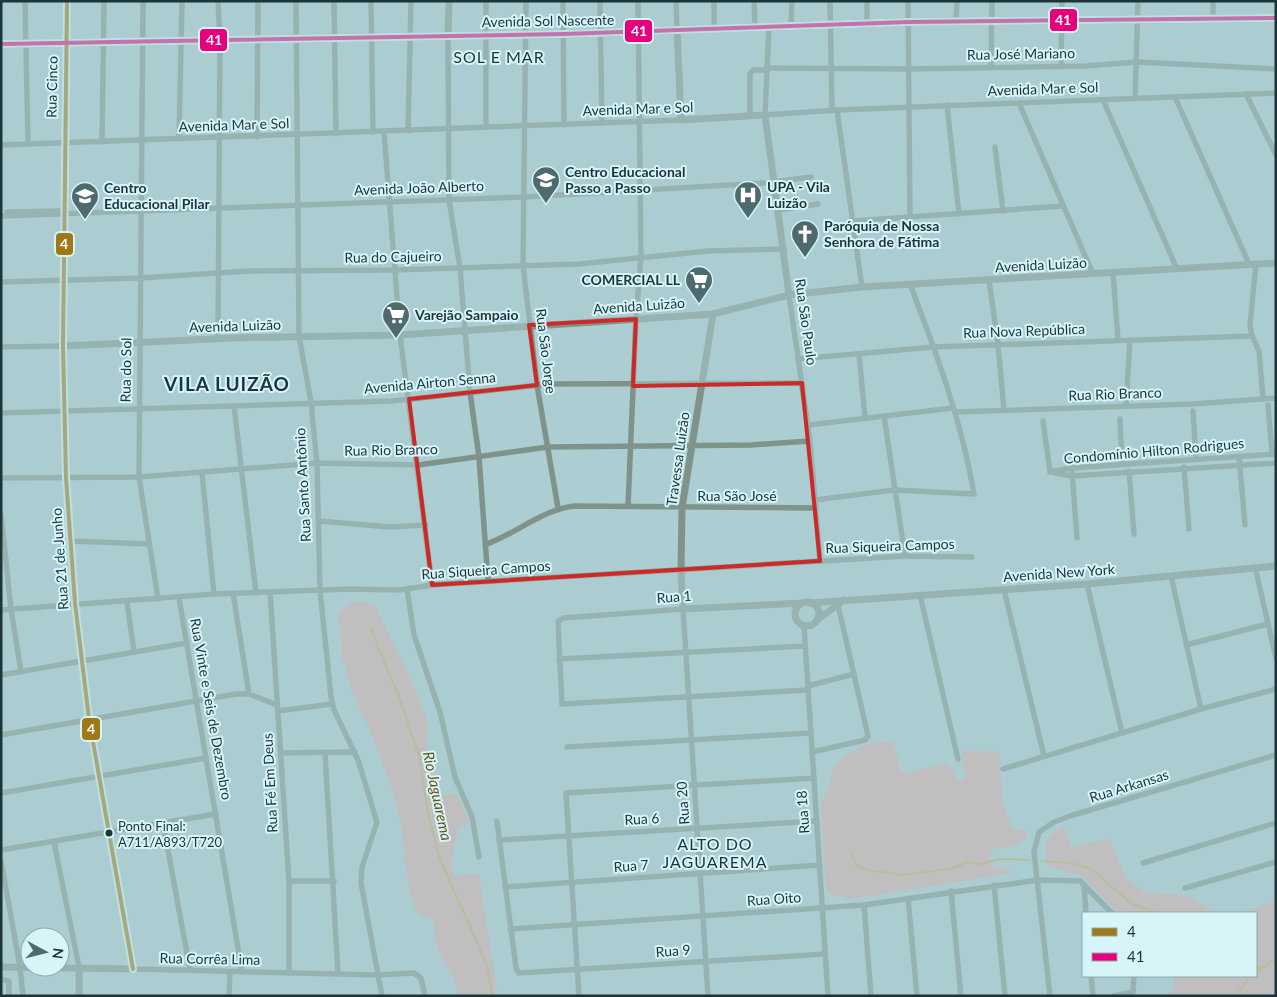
<svg xmlns="http://www.w3.org/2000/svg" width="1277" height="997" viewBox="0 0 1277 997" font-family="Lato,sans-serif">
  <rect width="100%" height="100%" fill="#accdd2"/>
  <g fill="#d9aaa7">
    <path d="M362,601L375,606L421,702L428,723L427,755L440,797L456,793L470,824L459,827L451,860L454,875L479,874L498,996H457L455,981L438,950L433,919L419,914L412,902L404,858L403,836L392,788L370,730L351,690L342,656L338,612L352,603Z"/>
    <path d="M884,741L894,743L900,770L907,773L948,763L958,781H962L965,777L961,751H1000C1001,778 999,806 1014,830L1025,829L1028,838L1011,847L994,848L988,858L994,868L1005,867L1013,873L850,899L833,895L826,890L821,803L830,783L833,768L846,755L865,745Z"/>
    <path d="M1064,826L1071,848L1109,838L1126,877L1145,893C1171,894 1193,891 1211,913H1118L1081,875L1048,867C1045,846 1043,837 1064,826Z"/>
    <path d="M1276,900V996H1165L1173,990L1175,976H1256V913H1241Z"/>
  </g>
  <g fill="none" stroke-linecap="round" stroke-linejoin="round">
    <g stroke="#c2ad62" stroke-width="2">
      <path d="M371,629L404,710L420,759L427,808L439,856L487,966L493,996"/>
      <path d="M852,854L856,865L867,870L903,875L950,869L967,862L982,864L1000,859L1030,860"/>
      <path d="M1040,861L1071,863L1091,869L1131,903L1156,913"/>
      <path d="M1256,967H1266"/>
      <path d="M1256,972L1276,959"/>
      <path d="M1236,996L1250,976"/>
    </g>
    <g stroke="#7f938b" stroke-width="5.5">
      <path d="M25,1L28,144"/>
      <path d="M143,1L139,477L158,599"/>
      <path d="M296,1L299,336L311,402L317,463L320,590L331,697L334,710L358,760L377,822L362,867L361,883L382,996"/>
      <path d="M334,1L336,134"/>
      <path d="M371,1L373,132"/>
      <path d="M526,1L523,265L537,385L558,508"/>
      <path d="M563,1L564,125"/>
      <path d="M600,1L602,123"/>
      <path d="M676,1L677,29"/>
      <path d="M714,1V28"/>
      <path d="M754,1L755,27"/>
      <path d="M830,1L832,110"/>
      <path d="M908,1L910,218"/>
      <path d="M1213,19V1"/>
      <path d="M956,21L957,1"/>
      <path d="M867,24V1"/>
      <path d="M769,26L765,115L837,110L1276,93"/>
      <path d="M791,26L792,1"/>
      <path d="M448,36L449,200L460,268L470,392L479,457L488,581"/>
      <path d="M1061,66L1062,1"/>
      <path d="M991,67L992,1"/>
      <path d="M766,68L908,69L1085,66L1137,62L1276,69"/>
      <path d="M1246,94L1276,155"/>
      <path d="M1175,97L1249,264"/>
      <path d="M1135,99L1138,1"/>
      <path d="M1103,100L1177,269"/>
      <path d="M1019,103L1093,274"/>
      <path d="M947,105L959,214"/>
      <path d="M837,110L862,287"/>
      <path d="M750,115V74L753,70H766"/>
      <path d="M486,127V1"/>
      <path d="M408,131L411,1"/>
      <path d="M384,132L400,335L432,585"/>
      <path d="M257,137L258,1"/>
      <path d="M179,139L182,1"/>
      <path d="M102,142L104,1"/>
      <path d="M1,145L681,120"/>
      <path d="M995,147L1003,211"/>
      <path d="M779,210L818,204"/>
      <path d="M7,212L61,211L64,213"/>
      <path d="M1,216L525,197L765,183L811,177"/>
      <path d="M853,221L1062,206"/>
      <path d="M1256,264L1250,325L1252,336L1259,351L1263,399"/>
      <path d="M1113,273L1118,340"/>
      <path d="M989,280L998,345L1004,410"/>
      <path d="M1,282L140,278L249,271L394,270L579,264L708,251L784,249"/>
      <path d="M789,295L810,441L820,561"/>
      <path d="M218,339L220,40L218,1"/>
      <path d="M1,347L63,346"/>
      <path d="M859,354L865,418"/>
      <path d="M798,359L934,347L1252,336"/>
      <path d="M1268,405L1272,454"/>
      <path d="M234,406L256,593"/>
      <path d="M1126,406L1130,340"/>
      <path d="M1193,411L1196,459"/>
      <path d="M955,412L1193,404L1276,398"/>
      <path d="M1,413L392,401L547,384L802,383"/>
      <path d="M884,416L905,556"/>
      <path d="M1120,419L1122,464"/>
      <path d="M1043,421L1050,472"/>
      <path d="M808,425L953,408"/>
      <path d="M1239,456L1245,525"/>
      <path d="M1184,467L1189,529"/>
      <path d="M1129,471L1134,534"/>
      <path d="M1050,472L1072,468L1276,454"/>
      <path d="M1072,472L1077,538"/>
      <path d="M202,473L214,594"/>
      <path d="M1055,473L1072,476L1276,463"/>
      <path d="M1,478L139,477L317,463L418,465L548,447L751,445L810,441"/>
      <path d="M815,500L894,490L974,494C962,422 936,352 910,284"/>
      <path d="M628,506L636,319L641,256L638,1"/>
      <path d="M1,513L11,609L21,672"/>
      <path d="M319,521L390,527L425,525"/>
      <path d="M71,541L149,544"/>
      <path d="M487,544C517,533 542,510 574,506L816,508"/>
      <path d="M1255,567L1276,658"/>
      <path d="M1171,576L1201,709"/>
      <path d="M1087,584L1122,733"/>
      <path d="M407,589L414,635L440,712L455,777L472,817L479,857"/>
      <path d="M1004,590L1044,756"/>
      <path d="M270,592L289,881V973"/>
      <path d="M233,593L249,694"/>
      <path d="M920,595L958,759"/>
      <path d="M179,598L242,972"/>
      <path d="M127,602L134,652"/>
      <path d="M1,610L214,594L349,589L400,590L432,585L905,556L972,557"/>
      <path d="M804,626L828,996"/>
      <path d="M1186,645L1268,624"/>
      <path d="M559,659L805,646"/>
      <path d="M1,675L187,643"/>
      <path d="M808,686L854,674"/>
      <path d="M278,711L332,704"/>
      <path d="M1,735L236,694H249L277,705"/>
      <path d="M567,747L811,733"/>
      <path d="M812,752L865,740L868,736L838,605"/>
      <path d="M281,753L355,752"/>
      <path d="M325,753L338,973"/>
      <path d="M1003,769L1201,709L1276,689"/>
      <path d="M1,793L206,758"/>
      <path d="M497,821L516,968L519,973L825,954"/>
      <path d="M163,823L190,970"/>
      <path d="M499,840L817,821"/>
      <path d="M54,842L79,967"/>
      <path d="M1,850L216,814"/>
      <path d="M1,861L20,967L23,996"/>
      <path d="M1143,863L1276,823"/>
      <path d="M289,881H334"/>
      <path d="M1084,884L1086,913"/>
      <path d="M994,885L1005,996"/>
      <path d="M505,887L820,865"/>
      <path d="M1185,888L1276,862"/>
      <path d="M951,891L961,996"/>
      <path d="M908,898L917,996"/>
      <path d="M864,905L871,996"/>
      <path d="M510,929L864,905L1038,880L1080,881L1112,913"/>
      <path d="M133,969L377,975L414,973L421,978L425,996"/>
      <path d="M1091,976L1093,996"/>
      <path d="M1,979L9,981V996"/>
      <path d="M229,996L230,972"/>
      <path d="M579,996L566,793L814,778"/>
      <path d="M708,996C699,867 691,738 683,609L564,618L558,621L562,704L808,690"/>
      <path d="M1050,996L1034,852L1039,832L1054,822L1070,816L1276,755"/>
      <path d="M1114,996L1133,992L1134,976"/>
    </g>
    <g stroke="#7f938b" stroke-width="7">
      <path d="M677,29L681,120L765,115L789,295"/>
      <path d="M448,36L449,1"/>
      <path d="M713,314L682,508L681,570L683,609L803,603"/>
      <path d="M63,346L233,338L400,335L713,314L789,295L862,287L1276,263"/>
      <circle cx="807" cy="614" r="12"/>
      <path d="M810,603L1087,584L1276,566"/>
      <path d="M817,620L844,600"/>
      <path d="M1,967L133,969L89,719L75,603L66,478L63,346L67,1"/>
      <path d="M79,967V996"/>
    </g>
    <path stroke="#799189" stroke-width="8" d="M1,44L564,34L909,22L1276,18"/>
    <g stroke="#d7f5f9" stroke-width="8">
      <path id="bus-1" d="M67,1L63,346L66,478L75,603L89,719L133,969"/>
    </g>
    <g stroke="#d7f5f9" stroke-width="8">
      <path id="bus-2" d="M1,44L564,34L909,22L1276,18"/>
    </g>
    <use href="#bus-1" stroke="#9f7916" stroke-width="4"/>
    <use href="#bus-2" stroke="#e5007d" stroke-width="4"/>
  </g>
  <path d="M0 0H1277V997H0ZM636,319L633,386L802,383L820,561L432,585L409,399L537,385L529,325Z" fill="#accdd2" fill-opacity=".55" fill-rule="evenodd"/>
  <path fill="none" stroke="#cd2929" stroke-width="4" stroke-linejoin="round" d="M636,319L633,386L802,383L820,561L432,585L409,399L537,385L529,325Z"/>
  <defs>
    <g id="school-pin" transform="scale(1.4375)"><path d="M0 17L-7.5 6A9.5 9.5 0 1 1 7.5 6Z" fill="#4e6a6e" stroke="#d7f5f9"/><path d="M0-5L7-2L0 1L-7-2ZM-4 1L0 2.5L4 1V4Q0 6-4 4Z" fill="#fff"/></g>
    <g id="hospital-pin" transform="scale(1.4375)"><path d="M0 17L-7.5 6A9.5 9.5 0 1 1 7.5 6Z" fill="#4e6a6e" stroke="#d7f5f9"/><path d="M-5-5h3v3.5h4V-5h3V5h-3V1.5h-4V5h-3Z" fill="#fff"/></g>
    <g id="church-pin" transform="scale(1.4375)"><path d="M0 17L-7.5 6A9.5 9.5 0 1 1 7.5 6Z" fill="#4e6a6e" stroke="#d7f5f9"/><path d="M-1.2-6h2.4v3.5h3.3v2.4h-3.3V6h-2.4V-.1h-3.3v-2.4h3.3Z" fill="#fff"/></g>
    <g id="supermarket-pin" transform="scale(1.4375)"><path d="M0 17L-7.5 6A9.5 9.5 0 1 1 7.5 6Z" fill="#4e6a6e" stroke="#d7f5f9"/><path d="M-6-5.5h2.5l.6 2H6L4.5 2H-2.5L-4.4-4H-6ZM-1.5 3.2a1.3 1.3 0 1 0 .1 0ZM3 3.2a1.3 1.3 0 1 0 .1 0Z" fill="#fff"/></g>
  </defs>
  <g fill-rule="evenodd">
    <use href="#school-pin" x="546" y="180"/>
    <use href="#hospital-pin" x="748" y="195"/>
    <use href="#school-pin" x="85" y="196"/>
    <use href="#church-pin" x="805" y="234"/>
    <use href="#supermarket-pin" x="699" y="280"/>
    <use href="#supermarket-pin" x="396" y="315"/>
  </g>
  <circle fill="#1c3538" stroke="#d7f5f9" stroke-width="2" cx="109" cy="833" r="4.5"/>
  <g text-anchor="middle" stroke-width="4" stroke-linejoin="round" paint-order="stroke">
    <g font-size="13" fill="#1c3538" stroke="#d7f5f9" text-anchor="start">
      <text x="118" y="831">Ponto Final:<tspan x="118" dy="16">A711/A893/T720</tspan></text>
    </g>
    <g font-size="14" fill="#1c3538" stroke="#d7f5f9">
      <text transform="translate(548 21) rotate(-1)" y="5">Avenida Sol Nascente</text>
      <text transform="translate(1021 54) rotate(-1)" y="5">Rua José Mariano</text>
      <text transform="translate(52 87) rotate(-89)" y="5">Rua Cinco</text>
      <text transform="translate(1043 89) rotate(-2)" y="5">Avenida Mar e Sol</text>
      <text transform="translate(638 109) rotate(-2)" y="5">Avenida Mar e Sol</text>
      <text transform="translate(234 125) rotate(-2)" y="5">Avenida Mar e Sol</text>
      <text transform="translate(419 188) rotate(-2)" y="5">Avenida João Alberto</text>
      <text transform="translate(393 257) rotate(-1)" y="5">Rua do Cajueiro</text>
      <text transform="translate(1041 265) rotate(-3)" y="5">Avenida Luizão</text>
      <text transform="translate(639 306) rotate(-4)" y="5">Avenida Luizão</text>
      <text transform="translate(806 322) rotate(82)" y="5">Rua São Paulo</text>
      <text transform="translate(235 326) rotate(-2)" y="5">Avenida Luizão</text>
      <text transform="translate(1024 331) rotate(-2)" y="5">Rua Nova República</text>
      <text transform="translate(546 351) rotate(83)" y="5">Rua São Jorge</text>
      <text transform="translate(126 370) rotate(-89)" y="5">Rua do Sol</text>
      <text transform="translate(430 383) rotate(-5)" y="5">Avenida Airton Senna</text>
      <text transform="translate(1115 394) rotate(-2)" y="5">Rua Rio Branco</text>
      <text transform="translate(391 450) rotate(-1)" y="5">Rua Rio Branco</text>
      <text transform="translate(1154 451) rotate(-5)" y="5">Condomínio Hilton Rodrigues</text>
      <text transform="translate(678 459) rotate(-82)" y="5">Travessa Luizão</text>
      <text transform="translate(303 485) rotate(-93)" y="5">Rua Santo Antônio</text>
      <text x="737" y="501">Rua São José</text>
      <text transform="translate(890 546) rotate(-2)" y="5">Rua Siqueira Campos</text>
      <text transform="translate(60 559) rotate(-94)" y="5">Rua 21 de Junho</text>
      <text transform="translate(486 570) rotate(-4)" y="5">Rua Siqueira Campos</text>
      <text transform="translate(1059 573) rotate(-4)" y="5">Avenida New York</text>
      <text transform="translate(674 597) rotate(-4)" y="5">Rua 1</text>
      <text transform="translate(211 709) rotate(80)" y="5">Rua Vinte e Seis de Dezembro</text>
      <text transform="translate(270 783) rotate(-93)" y="5">Rua Fé Em Deus</text>
      <text transform="translate(1129 786) rotate(-17)" y="5">Rua Arkansas</text>
      <text transform="translate(683 803) rotate(-94)" y="5">Rua 20</text>
      <text transform="translate(803 812) rotate(-94)" y="5">Rua 18</text>
      <text transform="translate(642 819) rotate(-3)" y="5">Rua 6</text>
      <text transform="translate(631 866) rotate(-4)" y="5">Rua 7</text>
      <text transform="translate(774 899) rotate(-4)" y="5">Rua Oito</text>
      <text transform="translate(673 951) rotate(-4)" y="5">Rua 9</text>
      <text transform="translate(210 959) rotate(1)" y="5">Rua Corrêa Lima</text>
    </g>
    <g font-size="14" font-weight="bold" fill="#1c3538" stroke="#d7f5f9" text-anchor="start">
      <text x="565" y="177">Centro Educacional<tspan x="565" dy="16">Passo a Passo</tspan></text>
      <text x="767" y="192">UPA - Vila<tspan x="767" dy="16">Luizão</tspan></text>
      <text x="104" y="193">Centro<tspan x="104" dy="16">Educacional Pilar</tspan></text>
      <text x="824" y="231">Paróquia de Nossa<tspan x="824" dy="16">Senhora de Fátima</tspan></text>
      <text x="680" y="285" text-anchor="end">COMERCIAL LL</text>
      <text x="415" y="320">Varejão Sampaio</text>
    </g>
    <g font-size="15" font-style="italic" fill="#675119" stroke="#d7f5f9">
      <text transform="translate(437 796) rotate(78)" y="5">Rio Jaguarema</text>
    </g>
    <g font-size="16" letter-spacing="1" fill="#1c3538" stroke="#d7f5f9">
      <text x="499" y="63">SOL E MAR</text>
      <text x="715" y="850">ALTO DO<tspan x="715" dy="18">JAGUAREMA</tspan></text>
    </g>
    <g font-size="19" font-weight="bold" letter-spacing="1" fill="#1c3538" stroke="#d7f5f9">
      <text x="227" y="391">VILA LUIZÃO</text>
    </g>
  </g>
  <g stroke="#d7f5f9" stroke-width="2">
    <rect x="1049" y="8" width="29" height="24" rx="5" fill="#e5007d"/>
    <rect x="624" y="19" width="29" height="24" rx="5" fill="#e5007d"/>
    <rect x="199" y="28" width="29" height="24" rx="5" fill="#e5007d"/>
    <rect x="55" y="232" width="19" height="24" rx="5" fill="#9f7916"/>
    <rect x="81" y="717" width="20" height="24" rx="5" fill="#9f7916"/>
  </g>
  <g font-size="14" text-anchor="middle" font-weight="bold" fill="#fff">
    <text x="1063" y="25">41</text>
    <text x="639" y="36">41</text>
    <text x="214" y="45">41</text>
    <text x="64" y="249">4</text>
    <text x="91" y="734">4</text>
  </g>
  <rect width="1277" height="997" fill="none" stroke="#1c3538" stroke-width="5"/>
  <rect x="1082" y="912" width="175" height="65" fill="#d7f5f9" stroke="#8ca8ac"/>
  <rect x="1092" y="928" width="25" height="8" fill="#9f7916" stroke="#8ca8ac"/>
  <text x="1127" y="937" font-size="15" fill="#1c3538">4</text>
  <rect x="1092" y="953" width="25" height="8" fill="#e5007d" stroke="#8ca8ac"/>
  <text x="1127" y="962" font-size="15" fill="#1c3538">41</text>
  <g transform="translate(45 952) rotate(97)"><circle r="24" fill="#d7f5f9" stroke="#8ca8ac"/>
  <path d="M0-4L9 19L0 12L-9 19Z" fill="#4e6a6e"/>
  <text y="-8" font-size="14" font-weight="bold" text-anchor="middle" fill="#1c3538">N</text>
  </g>
</svg>
